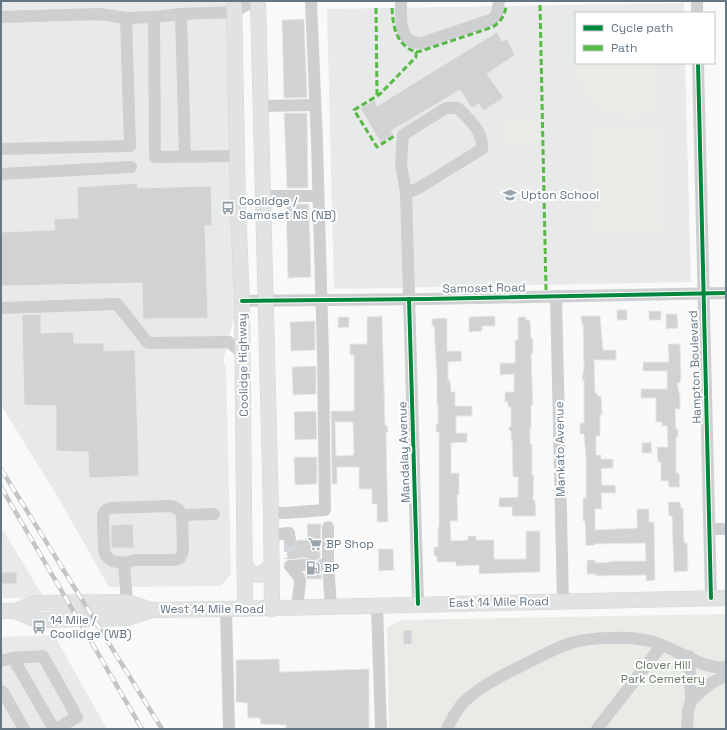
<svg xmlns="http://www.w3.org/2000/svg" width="727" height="730" viewBox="0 0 727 730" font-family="'Space Grotesk',sans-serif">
  <rect width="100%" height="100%" fill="#f9f9f9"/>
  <g fill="#e8e9e9">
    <path d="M1,1H227L235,313L223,361L226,366L231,574L221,586L109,587L59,499L1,405Z"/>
    <path d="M684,3V13H576V63H685L691,282L334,289L327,9Z"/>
    <path d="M1,527L44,598H1Z"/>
    <path d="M54,635L107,729H1V637Z"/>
  </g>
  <g fill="#e8ebe6">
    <path d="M577,63H655L654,114L628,118L598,109L579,83Z"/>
    <path d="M538,121V147H503V122Z"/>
    <path d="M660,124L661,233H595L594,125Z"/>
    <path d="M726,614V729H389L387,628L401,620Z"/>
  </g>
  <g fill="#d0d2d3" stroke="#e8e8e8" fill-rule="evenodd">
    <path d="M304,19L307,96L306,98H284L282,20Z"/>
    <path d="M497,32L502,41L507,39L515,55L487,74L504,98L483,111L479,104L472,108L460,90L391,131L394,135L381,143L360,108L375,100L377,106Z"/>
    <path d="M284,113H307L308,188H287Z"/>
    <path d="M137,183L138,188L211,186L212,226H205L208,318L143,319L142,283L1,286V232L55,230L54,219L78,218L77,187Z"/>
    <path d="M286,204H309L311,277L288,278Z"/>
    <rect x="617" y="310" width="10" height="10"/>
    <rect x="649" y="311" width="12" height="9"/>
    <path d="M41,314V333L73,332L74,343H104V351L135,350L139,476L89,478L88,452L56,451V406L24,405L22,315Z"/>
    <path d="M666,314H677L678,328L666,329Z"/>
    <path d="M382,316L385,425H387L388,432L386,433L388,522H377V504H372V489H359V467H337V484H332L331,411H354V355H350V344H367V317ZM335,422H353L354,455L336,456Z"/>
    <path d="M495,316V326H482V331L469,332V317Z"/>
    <path d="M581,316H600L603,350H616V360H594L595,393H597L598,396H601L602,415H600V436H596V455H601V459H613V468L601,469L602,485H615L616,493H601L602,509H595V530L637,528V509H649V522H654L655,580L646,581V575L595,576L596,574H587V560H595V563L611,562L612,561H646L645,543L595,544V545L586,546L585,521H583V498H586V458L584,434H580V423H584V380H582L584,367L583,324H582Z"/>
    <path d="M338,317H349V327L338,328Z"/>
    <path d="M518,317H526V320H530L531,339H533V354H531L533,405H531V428H530V444H532V475H534L533,500H535L536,516H512V507H499V498L518,497V477H513L512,439H511V431L508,429L511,426V407H508V402H505V392H514V374L500,375V363H515V340H518Z"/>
    <path d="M447,318V351H461L462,361L448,362V380H450L451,392H455V406H472V416H456V433H467V442L451,443V473H459V495H457L458,521H450L451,541L468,540V536H476V540H494V559H526V531H540V572L479,574V565L456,566V562H437V556H434V547H438V527H439V432H436V424H438V405H437V378L434,326H432V319Z"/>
    <path d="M315,321V350L291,351L290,322Z"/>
    <path d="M668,344H680L681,376L680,383H677L680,396V409H675L676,429H678V437H676V473H679L680,487H669L668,481H661V462H658L657,447H668L667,426H662V422H656V398H641V389H667V371H643V362H669Z"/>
    <path d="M316,366V394L293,395L292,367Z"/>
    <path d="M316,411L317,439L295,440L294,412Z"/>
    <path d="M651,442L652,453H642V443Z"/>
    <path d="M294,457H317V484L295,485Z"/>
    <path d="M668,502H680L681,508H683L684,543H687L688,571L674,572L672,516H669Z"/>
    <path d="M133,524L134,548H111V525Z"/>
    <path d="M307,524H321L320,558L317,560L315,566L316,570L321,572L322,579H307L305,572L310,569V565L309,561L307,558H302L287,559V547L294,546L297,540H308Z"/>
    <path d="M378,549H393L394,570L379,571Z"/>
    <rect x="1" y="572" width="16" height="12"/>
    <path d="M403,630H412V644L403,645Z"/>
    <path d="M279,659L280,672L369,669V729H286V725L261,724L260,718H248L247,703L236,702V660Z"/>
  </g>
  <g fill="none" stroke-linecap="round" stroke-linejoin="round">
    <g stroke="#d4d8dc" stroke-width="12" stroke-dasharray="12 6" stroke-linecap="butt">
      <path d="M290,540V559"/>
      <path d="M303,565H322"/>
    </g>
    <g stroke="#d5d6d7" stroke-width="16">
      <g id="major">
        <path d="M234,1L238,209L242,301L245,609"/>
        <path d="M258,1L271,512L272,609"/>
        <path d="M244,562L250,573L259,575L272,566"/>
        <path d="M1,611H15L36,603L127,602L152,610L226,609L726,598"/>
        <path d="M15,611L37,620L128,618L152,610"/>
      </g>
    </g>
    <g stroke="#cecfd0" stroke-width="12">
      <path d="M401,1C401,18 398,45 422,43L493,19L497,14L499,1"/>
      <path d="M697,1V13"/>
      <path d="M181,14L185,157"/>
      <path d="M1,17L99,14L126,18L154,17L155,157L237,156"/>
      <path d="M154,17L181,14L234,12L253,1"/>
      <path d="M698,63L711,598"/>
      <path d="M260,106L315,105"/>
      <path d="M1,149L130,146L126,18"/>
      <path d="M1,174L131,167"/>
      <path d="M406,193L417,189L482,149C483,130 470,121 458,108H446L403,135L401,164L406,193L418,604"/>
      <path d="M263,196H318"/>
      <path d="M556,296L563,601"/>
      <path d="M242,301L427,299L726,293"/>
      <path d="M1,308L117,304L148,343L229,342L242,353"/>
      <path d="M172,506L179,510L182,515L183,551L180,558L175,560H135L124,563L112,561L106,556L104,551L103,517C103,512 105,510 110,508Z"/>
      <path d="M271,512L284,513L325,510L323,355L317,143L311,1"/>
      <path d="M182,515L214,514"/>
      <path d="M328,527V564"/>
      <path d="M710,529H726"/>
      <path d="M271,535L289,533L290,540"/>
      <path d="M124,563L127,602"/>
      <path d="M322,565L328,564L331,607"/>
      <path d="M377,606L381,729"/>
      <path d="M297,608L300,581L299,577L290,566L303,565"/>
      <path d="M226,609L229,729"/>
      <path d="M13,658L54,729"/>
      <path d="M1,661L13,658L43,656L77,717L56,729"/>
      <path d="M1,691L3,692L24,729"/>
      <path d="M691,701C701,692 712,679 726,677"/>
      <path d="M447,729C451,720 457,710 463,703C482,684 509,672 533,660C545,654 558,647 571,643C591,637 629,636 650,641C673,646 703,671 726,667"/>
      <path d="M597,729L662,645"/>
      <path d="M687,729L688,711L691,701L689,656"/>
    </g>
    <use href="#major" stroke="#e1e2e2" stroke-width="15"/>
    <g stroke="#c3c5c6" stroke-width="4.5">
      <g id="rail">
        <path d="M1,469L162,729"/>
        <path d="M1,487L142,729"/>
      </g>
    </g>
    <use href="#rail" stroke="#fff" stroke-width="3" stroke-dasharray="9" stroke-linecap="butt"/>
    <g stroke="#58b947" stroke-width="3" stroke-dasharray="6 3" stroke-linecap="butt">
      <path d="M540,5L546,290"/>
      <path d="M376,8L377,95"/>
      <path d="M392,8C393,27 396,45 416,52V57L380,94L354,110L377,147L396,135"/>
      <path d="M416,52L421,51L493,27C501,21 505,16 506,5"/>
    </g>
    <g stroke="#fff" stroke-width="6">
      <g id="cycleway">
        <path d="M698,63L711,598"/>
        <path d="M409,299L418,604"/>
        <path d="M242,301L427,299L726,293"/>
      </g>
    </g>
    <use href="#cycleway" stroke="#00873e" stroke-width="4"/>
  </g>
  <defs>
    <g id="school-bare" transform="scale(1.08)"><path d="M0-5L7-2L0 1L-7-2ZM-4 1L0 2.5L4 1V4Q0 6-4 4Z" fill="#99a4ac" stroke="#fff" stroke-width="2.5" paint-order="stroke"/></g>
    <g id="bus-bare" transform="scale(1.08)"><path d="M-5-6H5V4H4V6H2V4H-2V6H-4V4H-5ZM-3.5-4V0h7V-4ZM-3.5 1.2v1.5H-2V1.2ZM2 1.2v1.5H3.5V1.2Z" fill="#99a4ac" stroke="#fff" stroke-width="2.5" paint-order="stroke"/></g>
    <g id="supermarket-bare" transform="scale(1.08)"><path d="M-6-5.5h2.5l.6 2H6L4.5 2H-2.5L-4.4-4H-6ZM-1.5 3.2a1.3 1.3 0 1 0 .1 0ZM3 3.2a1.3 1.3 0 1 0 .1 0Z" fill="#99a4ac" stroke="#fff" stroke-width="2.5" paint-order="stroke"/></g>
    <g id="fuel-bare" transform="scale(1.08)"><path d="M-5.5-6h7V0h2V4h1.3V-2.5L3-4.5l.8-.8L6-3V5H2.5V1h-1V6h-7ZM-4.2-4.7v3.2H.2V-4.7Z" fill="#99a4ac" stroke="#fff" stroke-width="2.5" paint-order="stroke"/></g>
  </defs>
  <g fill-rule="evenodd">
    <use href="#school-bare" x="510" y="195"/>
    <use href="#bus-bare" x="228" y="208"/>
    <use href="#supermarket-bare" x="315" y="544"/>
    <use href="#fuel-bare" x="313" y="568"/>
    <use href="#bus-bare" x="39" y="627"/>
  </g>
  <g text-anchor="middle" stroke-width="4" stroke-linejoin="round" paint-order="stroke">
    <g font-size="12" fill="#657683" stroke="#fff" text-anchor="start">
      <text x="521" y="199">Upton School</text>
      <text x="239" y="205">Coolidge /<tspan x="239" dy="14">Samoset NS (NB)</tspan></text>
      <text x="326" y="548">BP Shop</text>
      <text x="324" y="572">BP</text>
      <text x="50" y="624">14 Mile /<tspan x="50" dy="14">Coolidge (WB)</tspan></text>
    </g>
    <g font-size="12" fill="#657683" stroke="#fff">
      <text transform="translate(484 288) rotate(-1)" y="4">Samoset Road</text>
      <text transform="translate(243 365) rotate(-91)" y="4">Coolidge Highway</text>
      <text transform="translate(695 367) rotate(-92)" y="4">Hampton Boulevard</text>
      <text transform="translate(560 449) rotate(-91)" y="4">Mankato Avenue</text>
      <text transform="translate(404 452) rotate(-92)" y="4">Mandalay Avenue</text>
      <text transform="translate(499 602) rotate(-1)" y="4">East 14 Mile Road</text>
      <text x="212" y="613">West 14 Mile Road</text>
    </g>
    <g font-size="12" fill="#687a64" stroke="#fff">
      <text x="663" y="669">Clover Hill<tspan x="663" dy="14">Park Cemetery</tspan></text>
    </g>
  </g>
  <rect width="727" height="730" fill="none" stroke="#657683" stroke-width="4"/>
  <rect x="575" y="12" width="140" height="52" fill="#ffffff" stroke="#c1c8cd"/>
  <rect x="583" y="25" width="20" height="6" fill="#00873e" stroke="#c1c8cd"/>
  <text x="611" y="32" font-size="12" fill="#657683">Cycle path</text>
  <rect x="583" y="45" width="20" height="6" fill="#58b947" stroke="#c1c8cd"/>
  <text x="611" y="52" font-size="12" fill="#657683">Path</text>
</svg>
